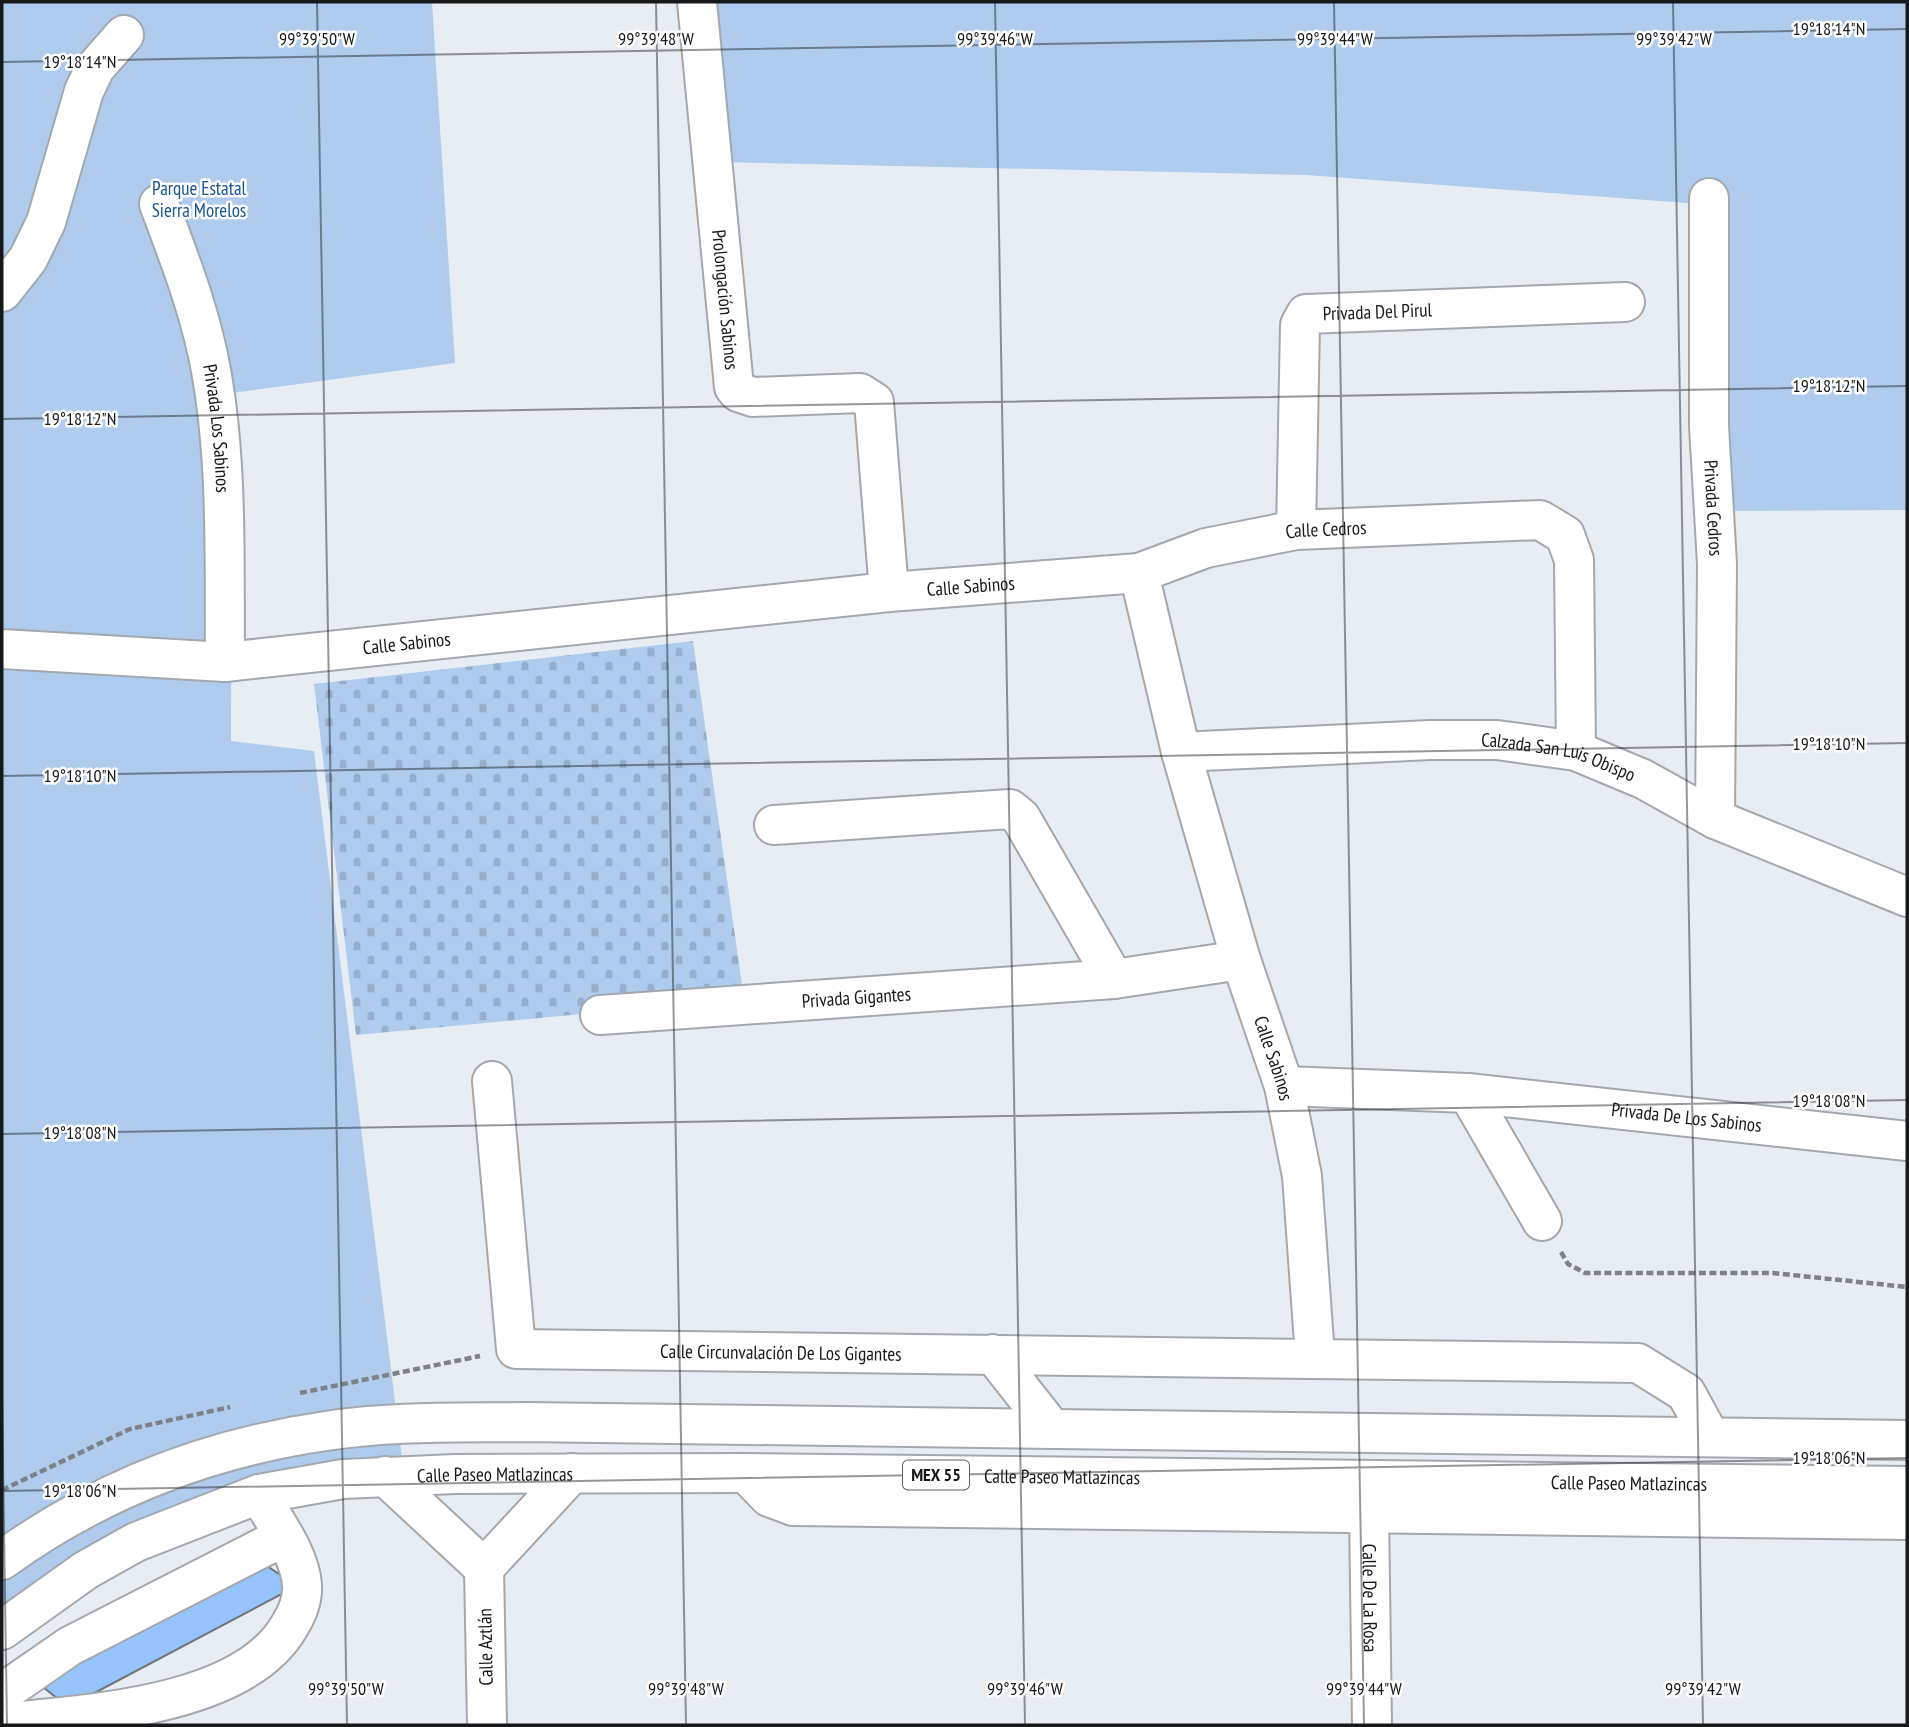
<svg xmlns="http://www.w3.org/2000/svg" width="1909" height="1727" viewBox="0 0 1909 1727" font-family="'PT Sans Narrow',sans-serif">
  <defs>
    <pattern id="cemetery-stones" width="16" height="16" patternUnits="userSpaceOnUse" patternTransform="scale(1.75)"><rect width="16" height="16" fill="#afccef"/><path d="M2 7V4a2 2 0 0 1 4 0v3zM10 15v-3a2 2 0 0 1 4 0v3z" fill="#96aecc"/></pattern>
  </defs>
  <rect width="100%" height="100%" fill="#e8edf4"/>
  <path fill="url(#cemetery-stones)" d="M693,641L744,999L356,1035L314,684Z"/>
  <g fill="#afccef">
    <path d="M2,2H432L455,363L232,393L231,741L314,751L404,1474L244,1497L2,1621Z"/>
    <path d="M703,2H1907V510L1710,511L1714,205L1306,175L717,162Z"/>
  </g>
  <path fill="#95c3fa" stroke="#6f747a" stroke-width="2" d="M255,1558L297,1586L68,1707L28,1675Z"/>
  <g fill="none" stroke-linecap="round" stroke-linejoin="round">
    <g stroke="#a3a8ae" stroke-width="42">
      <g id="minor">
        <path id="s1" d="M697,2L734,387L738,392L753,397L860,393L874,402L889,592"/>
        <path id="s2" d="M1709,198V426L1717,564L1715,819"/>
        <path id="s3" d="M159,204C180,260 202,316 212,376C228,470 224,567 225,662"/>
        <path d="M2,292L28,259L46,222L84,91L95,68L124,35"/>
        <path id="s4" d="M1296,530L1300,325L1306,314L1625,302"/>
        <path id="s5" d="M1139,573L1181,752L1241,960L1284,1086L1302,1176L1315,1356"/>
        <path id="s6" d="M2,649L225,662L889,592L1139,573L1206,548L1296,530L1540,520L1565,535L1574,560L1576,751"/>
        <path id="s7" d="M1181,752L1430,740H1497L1576,751L1643,779L1715,819L1907,897"/>
        <path d="M774,825L1010,809L1021,818L1114,979"/>
        <path id="s8" d="M600,1015L1114,979L1241,960"/>
        <path id="s9" d="M492,1081L516,1349L1638,1363L1686,1393L1710,1437"/>
        <path id="s10" d="M1284,1086L1468,1093L1907,1141"/>
        <path d="M1468,1093L1542,1221"/>
        <path d="M993,1354L1052,1429"/>
        <path d="M746,1473L769,1497L793,1506L1907,1520"/>
        <path d="M385,1476L484,1568"/>
        <path id="s11" d="M1369,1512L1372,1725"/>
        <path d="M2,1693L70,1646L283,1537"/>
        <path d="M2,1723C87,1714 244,1707 290,1625C298,1612 303,1600 302,1585C300,1554 274,1521 259,1494"/>
        <path d="M487,1725L484,1568L572,1473"/>
      </g>
    </g>
    <g stroke="#a3a8ae" stroke-width="42">
      <g id="highway">
        <path d="M2,1560C99,1490 208,1448 326,1431C391,1421 458,1423 524,1422L1907,1440"/>
        <path id="s12" d="M2,1630L86,1570L136,1542L259,1494L343,1479L455,1474L746,1473L1907,1486"/>
      </g>
    </g>
    <g stroke="#7e8186" stroke-width="4.5" stroke-dasharray="7 3.5" stroke-linecap="butt">
      <path d="M1561,1252L1568,1264L1585,1273H1773L1907,1287"/>
      <path d="M300,1393L480,1356"/>
      <path d="M2,1490L130,1429L230,1407"/>
    </g>
    <use href="#minor" stroke="#fff" stroke-width="38"/>
    <use href="#highway" stroke="#fff" stroke-width="38"/>
  </g>
  <path fill="none" stroke="#16181a" stroke-width="2" stroke-opacity="0.45" d="M317,2L347,1725M656,2L686,1725M995,2L1025,1725M1334,2L1364,1725M1673,2L1703,1725M2,62L1907,29M2,419L1907,386M2,776L1907,743M2,1134L1907,1100M2,1398L7,1725M2,1491L1907,1458"/>
  <g text-anchor="middle" stroke-width="5" stroke-linejoin="round" paint-order="stroke">
    <rect fill="#fff" stroke="#5c5d5f" stroke-width="2" x="903" y="1460.5" width="66" height="29" rx="5"/>
    <g font-size="18" font-weight="bold" fill="#16181a">
      <text x="936" y="1481">MEX 55</text>
    </g>
    <g font-size="19" fill="#175494" stroke="#fff">
      <text x="199" y="195">Parque Estatal<tspan x="199" dy="22">Sierra Morelos</tspan></text>
    </g>
    <g font-size="19" fill="#16181a" stroke="#fff">
      <text dy="7" stroke="none"><textPath href="#s1" startOffset="299">Prolongación Sabinos</textPath></text>
      <text dy="7" stroke="none"><textPath href="#s4" startOffset="289">Privada Del Pirul</textPath></text>
      <text dy="7" stroke="none"><textPath href="#s3" startOffset="233">Privada Los Sabinos</textPath></text>
      <text dy="7" stroke="none"><textPath href="#s2" startOffset="310">Privada Cedros</textPath></text>
      <text dy="7" stroke="none"><textPath href="#s6" startOffset="1335">Calle Cedros</textPath></text>
      <text dy="7" stroke="none"><textPath href="#s6" startOffset="973">Calle Sabinos</textPath></text>
      <text dy="7" stroke="none"><textPath href="#s6" startOffset="406">Calle Sabinos</textPath></text>
      <text dy="7" stroke="none"><textPath href="#s7" startOffset="380">Calzada San Luis Obispo</textPath></text>
      <text dy="7" stroke="none"><textPath href="#s8" startOffset="257">Privada Gigantes</textPath></text>
      <text dy="7" stroke="none"><textPath href="#s5" startOffset="504">Calle Sabinos</textPath></text>
      <text dy="7" stroke="none"><textPath href="#s10" startOffset="404">Privada De Los Sabinos</textPath></text>
      <text dy="7" stroke="none"><textPath href="#s9" startOffset="534">Calle Circunvalación De Los Gigantes</textPath></text>
      <text dy="7" stroke="none"><textPath href="#s12" startOffset="530">Calle Paseo Matlazincas</textPath></text>
      <text dy="7" stroke="none"><textPath href="#s12" startOffset="1097">Calle Paseo Matlazincas</textPath></text>
      <text dy="7" stroke="none"><textPath href="#s12" startOffset="1664">Calle Paseo Matlazincas</textPath></text>
      <text dy="7" stroke="none"><textPath href="#s11" startOffset="86">Calle De La Rosa</textPath></text>
      <text transform="translate(485 1647) rotate(-91)" y="7">Calle Aztlán</text>
    </g>
  </g>
  <g font-size="18" text-anchor="middle" fill="#16181a" stroke="#fff" stroke-width="5" stroke-linejoin="round" paint-order="stroke">
    <text x="1829" y="35">19°18'14"N</text>
    <text x="317" y="45">99°39'50"W</text>
    <text x="656" y="45">99°39'48"W</text>
    <text x="995" y="45">99°39'46"W</text>
    <text x="1335" y="45">99°39'44"W</text>
    <text x="1674" y="45">99°39'42"W</text>
    <text x="80" y="68">19°18'14"N</text>
    <text x="1829" y="392">19°18'12"N</text>
    <text x="80" y="425">19°18'12"N</text>
    <text x="1829" y="750">19°18'10"N</text>
    <text x="80" y="782">19°18'10"N</text>
    <text x="1829" y="1107">19°18'08"N</text>
    <text x="80" y="1139">19°18'08"N</text>
    <text x="1829" y="1464">19°18'06"N</text>
    <text x="80" y="1497">19°18'06"N</text>
    <text x="346" y="1695">99°39'50"W</text>
    <text x="686" y="1695">99°39'48"W</text>
    <text x="1025" y="1695">99°39'46"W</text>
    <text x="1364" y="1695">99°39'44"W</text>
    <text x="1703" y="1695">99°39'42"W</text>
  </g>
  <rect width="1909" height="1727" fill="none" stroke="#16181a" stroke-width="7"/>
</svg>
